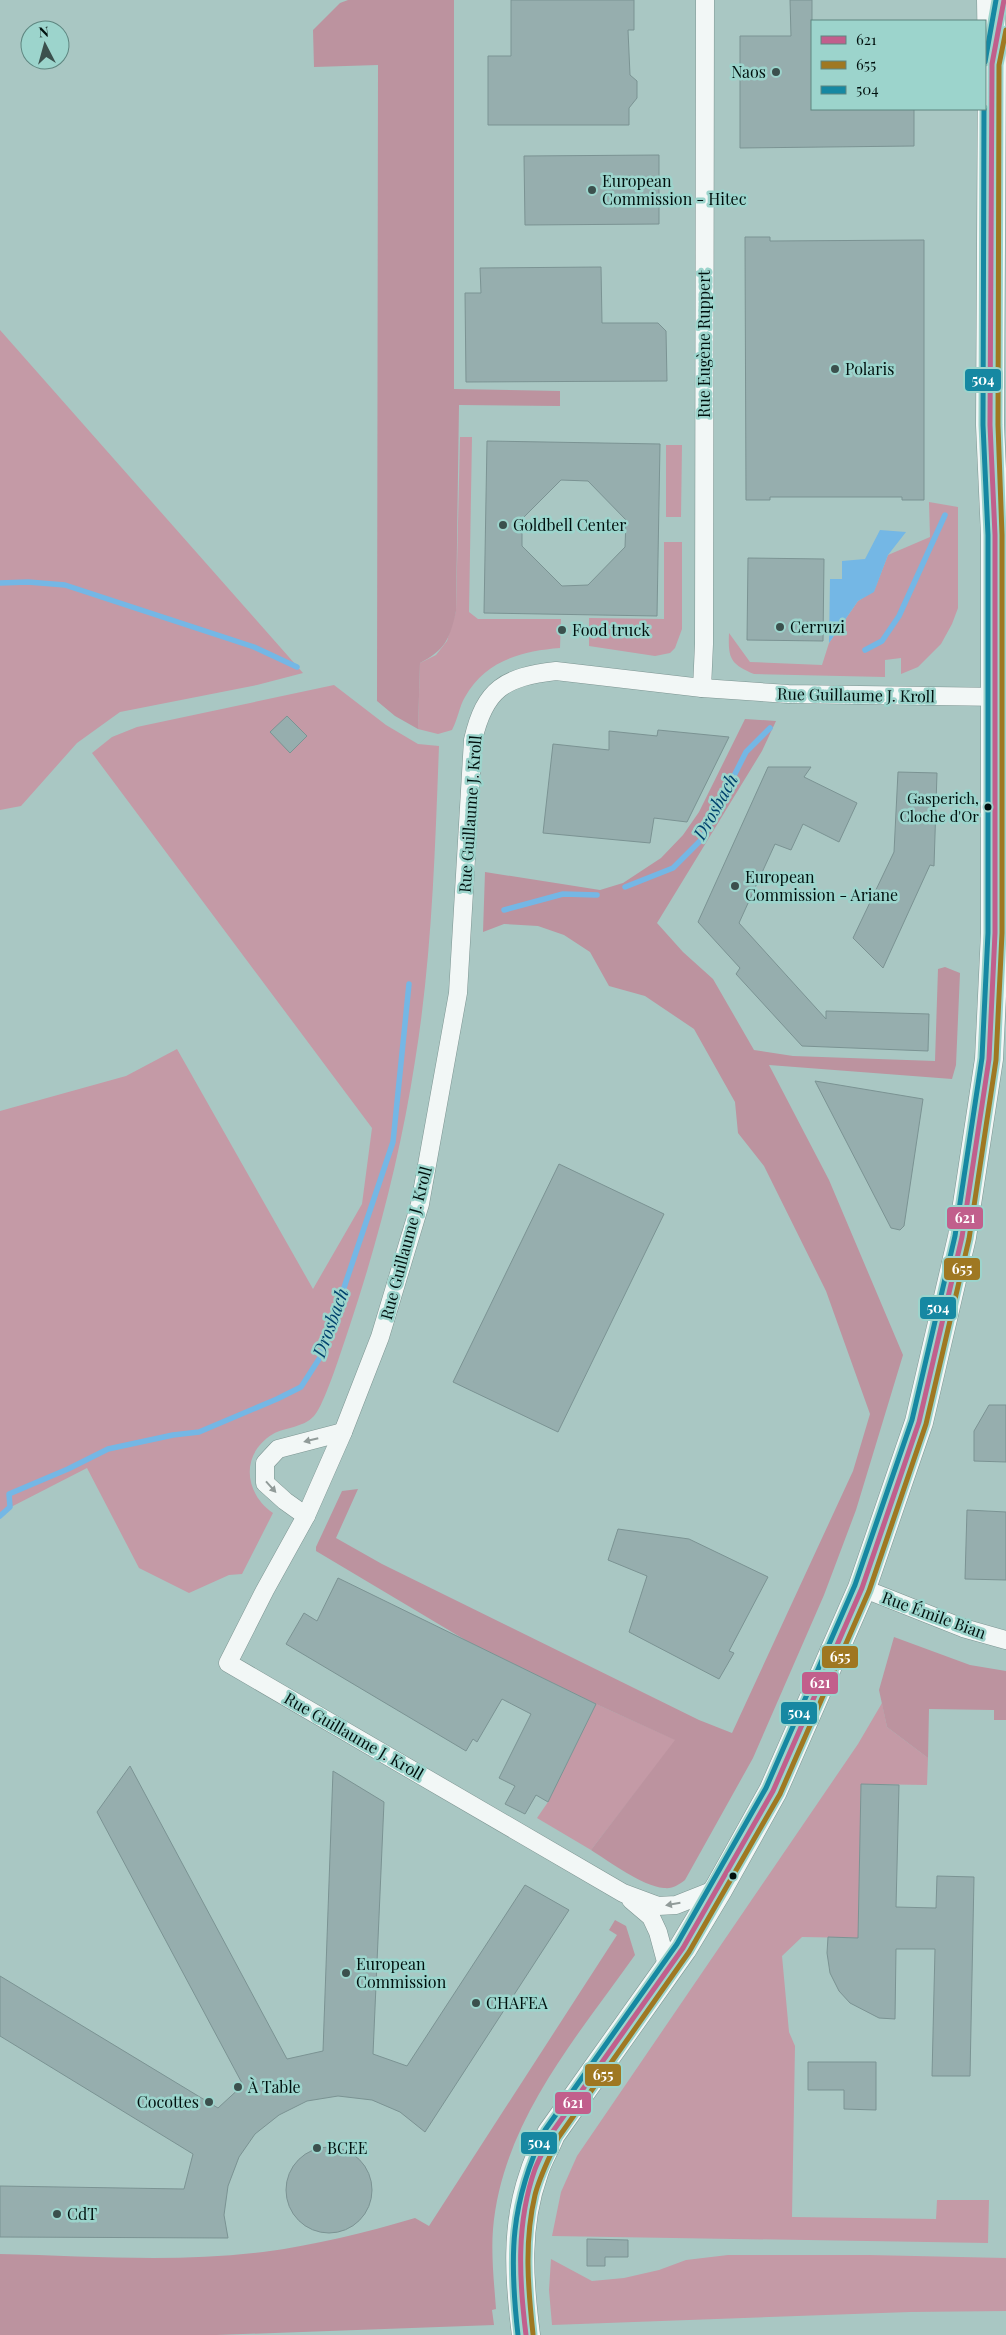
<svg xmlns="http://www.w3.org/2000/svg" width="1006" height="2335" viewBox="0 0 1006 2335" font-family="'Playfair Display',serif">
  <rect width="100%" height="100%" fill="#a9c7c3"/>
  <g fill="#c49aa6">
    <path d="M0,330L303,673L257,685L120,712L77,743L21,806L0,810Z"/>
    <path d="M460,437H472L469,612L478,619H561L560,648C521,651 485,661 465,697C459,707 458,719 452,730L438,734L418,729L420,663L436,655L447,641L456,611Z"/>
    <path d="M666,445H682L681,517H666Z"/>
    <path d="M929,502L958,507V608L952,624L941,644L918,667L901,674V658L885,660V677L754,674C730,664 728,658 729,633L750,662L822,665L829,643L858,601L874,591L888,555L930,537Z"/>
    <path d="M664,542H682V629L675,648L670,653L655,656L589,646V618L664,619Z"/>
    <path d="M334,685L386,725L418,744L439,746C435,851 432,957 415,1061C401,1152 378,1241 349,1328C343,1345 325,1404 314,1416C303,1428 285,1427 273,1434C240,1454 244,1493 273,1513L242,1574L229,1575L189,1593L139,1568L87,1468L11,1507L0,1516V1111L126,1076L177,1049L313,1289L362,1204L372,1128L92,753L112,737L137,727Z"/>
    <path d="M882,1703L887,1727L928,1758L927,1785L861,1784L858,1938L802,1937L782,1956L789,2032L795,2046L792,2217L936,2219L937,2200H989L988,2243L552,2236L561,2192L577,2156L858,1744Z"/>
    <path d="M596,1704L676,1740L591,1850L537,1818L548,1802Z"/>
    <path d="M728,2255H869L1006,2258V2311L910,2312L552,2325L549,2290L551,2259L592,2281L624,2278L659,2270L686,2260Z"/>
  </g>
  <g fill="#bc939f">
    <path d="M348,0H454V389L560,391V406L459,405L456,611C450,639 445,650 420,663L418,729L395,716L377,701L378,65L314,67L313,30L340,3Z"/>
    <path d="M745,719L776,721L762,751L657,923L683,952L713,979L754,1050L793,1056L935,1061L938,969L945,967L960,973L956,1065L952,1079L769,1065L829,1180L903,1355L856,1510L824,1595L753,1758L685,1880C678,1885 673,1889 664,1888C642,1886 610,1862 591,1850L675,1740L596,1704L467,1641L316,1551V1547L342,1491L358,1489L336,1538L382,1564L699,1720L732,1733L853,1471L870,1414L826,1291L764,1166L738,1133L735,1102L694,1029L645,996L609,986L590,952L564,935L538,926L504,924L483,932L485,872L600,890L623,883L661,858L683,835L699,812Z"/>
    <path d="M894,1637L970,1665L1006,1671V1720H994V1710L929,1709L928,1758L887,1727L879,1690Z"/>
    <path d="M615,1920L626,1926L635,1955C576,2038 502,2123 493,2229C491,2255 494,2282 496,2309L492,2310L494,2325L216,2335H0V2254C87,2256 176,2263 263,2252C316,2245 364,2233 415,2218L429,2226L617,1935L609,1930Z"/>
  </g>
  <path fill="#74b7e5" d="M880,530L906,532L888,555L874,592L858,601L829,643L830,579H842V561L865,559Z"/>
  <g fill="none" stroke-linecap="round" stroke-linejoin="round">
    <g stroke="#74b7e5" stroke-width="5.5">
      <path d="M0,583L28,582L65,585L254,647L297,667"/>
      <path d="M865,650L882,641L899,616L945,515"/>
      <path d="M625,887L673,868L702,839L746,752L770,728"/>
      <path d="M504,910L563,894L597,895"/>
      <path d="M0,1516L10,1507L9,1494L68,1469L108,1449L173,1435L199,1432L277,1399L301,1387L321,1356L393,1142L409,984"/>
    </g>
  </g>
  <g fill="#96aeae" stroke="#7b9393" fill-rule="evenodd">
    <path d="M511,0H634V30H628L630,75L637,81V98L629,108V125H488V56H511Z"/>
    <path d="M790,0H812V109H914V146L740,148V36H791Z"/>
    <path d="M659,155V224L525,225L524,156Z"/>
    <path d="M745,237H770V241L924,240V500H902V497H770V500H746Z"/>
    <path d="M601,267L602,323H658L666,331L667,381L466,382L465,293H481L480,268Z"/>
    <path d="M487,441L660,444L657,616L484,613ZM561,480L588,481L626,520L625,547L588,585L562,586L522,546V519Z"/>
    <path d="M748,558L824,559L823,641L747,640Z"/>
    <path d="M287,716L307,736L290,753L270,732Z"/>
    <path d="M658,730L729,737L687,822L654,818L650,843L543,833L553,744L609,750V731L657,736Z"/>
    <path d="M768,767H811L804,777L857,803L839,842L803,824L791,850L775,844L739,923L826,1019V1011L929,1014L928,1051L802,1046L736,974L740,968L698,922Z"/>
    <path d="M898,772L937,773L934,866L930,865L883,968L853,938L894,852Z"/>
    <path d="M815,1081L923,1099L904,1226L900,1230L891,1228Z"/>
    <path d="M559,1164L664,1214L558,1432L453,1382Z"/>
    <path d="M989,1405H1006V1462L974,1461V1431Z"/>
    <path d="M967,1510L1006,1512V1580L965,1579Z"/>
    <path d="M618,1529L689,1539L768,1577L729,1651L734,1653L719,1679L629,1632L647,1576L608,1560Z"/>
    <path d="M338,1578L596,1704L548,1802L536,1795L525,1814L505,1804L515,1786L499,1778L531,1714L502,1699L477,1742L473,1739L466,1751L286,1644L304,1613L317,1621Z"/>
    <path d="M130,1766L287,2059L323,2051L333,1771L384,1802L373,2054L407,2066L525,1885L569,1910L425,2132L400,2112L372,2100L338,2096L307,2101L279,2115L255,2134L239,2157L228,2186L224,2215L228,2238L0,2237V2186L184,2189L193,2154L0,2036V1976L218,2108L243,2085L97,1812Z"/>
    <path d="M861,1784L899,1785L896,1907L936,1908L937,1876L974,1877L970,2076H932L935,1949H896L895,2019L879,2018L850,2003L839,1991L830,1973L827,1953L828,1937L858,1938Z"/>
    <path d="M808,2062H876V2110L844,2109V2090H808Z"/>
    <circle cx="329" cy="2190" r="43"/>
    <path d="M587,2239L628,2240V2257H605V2266H587Z"/>
  </g>
  <g fill="none" stroke-linecap="round" stroke-linejoin="round">
    <g stroke="#7d9592" stroke-width="19">
      <g id="minor">
        <path d="M702,688L704,644L705,0"/>
        <path d="M306,1516L285,1501L265,1483V1463L278,1449L343,1432"/>
        <path d="M862,1588L963,1628L1006,1640"/>
        <path d="M719,1888L676,1905L658,1906L623,1893L228,1663L265,1590L306,1516L343,1432L380,1337L420,1204L458,993L473,740C485,688 505,677 556,671L702,688L788,694L1004,697"/>
        <path d="M631,1900L651,1917L658,1932L668,1969"/>
      </g>
    </g>
    <g stroke="#7d9592" stroke-width="29">
      <path id="primary" d="M526,2335C519,2280 515,2226 534,2173C538,2159 546,2147 551,2134L683,1948L719,1888L773,1791L862,1588L919,1422L962,1237L989,1059L995,933V535L990,425L992,64L991,0"/>
    </g>
    <use href="#minor" stroke="#f2f7f6" stroke-width="18"/>
    <use href="#primary" stroke="#f2f7f6" stroke-width="28"/>
    <g stroke="#9cd4cc" stroke-width="9">
      <path id="bus-1" d="M526,2335C519,2279 516,2223 535,2169C540,2157 546,2146 551,2134L683,1948L773,1791L862,1588L919,1422L962,1237L989,1059L995,933V535L990,425L992,64L1004,0"/>
    </g>
    <g stroke="#9cd4cc" stroke-width="9">
      <path id="bus-2" d="M533,2334C528,2288 524,2241 535,2195C540,2175 550,2157 558,2138L689,1952L780,1794L869,1591L926,1424L969,1239L996,1060L1002,933V535L998,425L999,65L1006,30"/>
    </g>
    <g stroke="#9cd4cc" stroke-width="9">
      <g id="bus-3">
        <path d="M985,62L996,0"/>
        <path d="M518,2335C509,2256 510,2203 545,2130L677,1944L766,1788L855,1585L912,1420L955,1236L982,1058L988,933V535L983,425L984,109"/>
      </g>
    </g>
    <use href="#bus-1" stroke="#c15f8c" stroke-width="5"/>
    <use href="#bus-2" stroke="#9f7822" stroke-width="5"/>
    <use href="#bus-3" stroke="#1688a2" stroke-width="5"/>
  </g>
  <defs><path id="oneway-solid" d="M-6-.8H1V-3.2L6.5 0L1 3.2V.8H-6Z" transform="scale(1.25)"/></defs>
  <g fill="#919b99">
    <use href="#oneway-solid" transform="translate(311 1440) rotate(166)"/>
    <use href="#oneway-solid" transform="translate(271 1487) rotate(48)"/>
    <use href="#oneway-solid" transform="translate(673 1904) rotate(170)"/>
  </g>
  <g fill="#3b504d" stroke="#9cd4cc" stroke-width="2">
    <circle cx="776" cy="72" r="5"/>
    <circle cx="592" cy="190" r="5"/>
    <circle cx="835" cy="369" r="5"/>
    <circle cx="503" cy="525" r="5"/>
    <circle cx="780" cy="627" r="5"/>
    <circle cx="562" cy="630" r="5"/>
    <circle cx="735" cy="886" r="5"/>
    <circle cx="346" cy="1973" r="5"/>
    <circle cx="476" cy="2003" r="5"/>
    <circle cx="238" cy="2087" r="5"/>
    <circle cx="209" cy="2102" r="5"/>
    <circle cx="317" cy="2148" r="5"/>
    <circle cx="57" cy="2214" r="5"/>
  </g>
  <g fill="#00100e" stroke="#9cd4cc" stroke-width="2">
    <circle cx="988" cy="807" r="4.5"/>
    <circle cx="733" cy="1876" r="4.5"/>
  </g>
  <g text-anchor="middle" stroke-width="5" stroke-linejoin="round" paint-order="stroke">
    <g font-size="15" fill="#00100e" stroke="#9cd4cc" text-anchor="end">
      <text x="979" y="804">Gasperich,<tspan x="979" dy="18">Cloche d'Or</tspan></text>
    </g>
    <g font-size="16" fill="#00100e" stroke="#9cd4cc" text-anchor="start">
      <text x="766" y="78" text-anchor="end">Naos</text>
      <text x="602" y="187">European<tspan x="602" dy="18">Commission - Hitec</tspan></text>
      <text x="845" y="375">Polaris</text>
      <text x="513" y="531">Goldbell Center</text>
      <text x="790" y="633">Cerruzi</text>
      <text x="572" y="636">Food truck</text>
      <text x="745" y="883">European<tspan x="745" dy="18">Commission - Ariane</tspan></text>
      <text x="356" y="1970">European<tspan x="356" dy="18">Commission</tspan></text>
      <text x="486" y="2009">CHAFEA</text>
      <text x="248" y="2093">À Table</text>
      <text x="199" y="2108" text-anchor="end">Cocottes</text>
      <text x="327" y="2154">BCEE</text>
      <text x="67" y="2220">CdT</text>
    </g>
    <g font-size="16" fill="#00100e" stroke="#9cd4cc">
      <text transform="translate(704 344) rotate(-90)" y="6">Rue Eugène Ruppert</text>
      <text transform="translate(856 695) rotate(1)" y="6">Rue Guillaume J. Kroll</text>
      <text transform="translate(470 814) rotate(-86)" y="6">Rue Guillaume J. Kroll</text>
      <text transform="translate(406 1243) rotate(-75)" y="6">Rue Guillaume J. Kroll</text>
      <text transform="translate(934 1615) rotate(20)" y="6">Rue Émile Bian</text>
      <text transform="translate(354 1736) rotate(30)" y="6">Rue Guillaume J. Kroll</text>
    </g>
    <g font-size="18" font-style="italic" fill="#00426d" stroke="#9cd4cc">
      <text transform="translate(716 807) rotate(-61)" y="6">Drosbach</text>
      <text transform="translate(331 1323) rotate(-70)" y="6">Drosbach</text>
    </g>
  </g>
  <g stroke="#9cd4cc" stroke-width="2">
    <rect x="964" y="368" width="38" height="24" rx="5" fill="#1688a2"/>
    <rect x="946" y="1206" width="38" height="24" rx="5" fill="#c15f8c"/>
    <rect x="943" y="1257" width="38" height="24" rx="5" fill="#9f7822"/>
    <rect x="919" y="1296" width="38" height="24" rx="5" fill="#1688a2"/>
    <rect x="821" y="1645" width="38" height="24" rx="5" fill="#9f7822"/>
    <rect x="801" y="1671" width="38" height="24" rx="5" fill="#c15f8c"/>
    <rect x="780" y="1701" width="38" height="24" rx="5" fill="#1688a2"/>
    <rect x="584" y="2063" width="38" height="24" rx="5" fill="#9f7822"/>
    <rect x="554" y="2091" width="38" height="24" rx="5" fill="#c15f8c"/>
    <rect x="520" y="2131" width="38" height="24" rx="5" fill="#1688a2"/>
  </g>
  <g font-size="14" text-anchor="middle" font-weight="bold" fill="#fff">
    <text x="983" y="385">504</text>
    <text x="965" y="1223">621</text>
    <text x="962" y="1274">655</text>
    <text x="938" y="1313">504</text>
    <text x="840" y="1662">655</text>
    <text x="820" y="1688">621</text>
    <text x="799" y="1718">504</text>
    <text x="603" y="2080">655</text>
    <text x="573" y="2108">621</text>
    <text x="539" y="2148">504</text>
  </g>
  <rect x="811" y="20" width="175" height="90" fill="#9cd4cc" stroke="#5e8680"/>
  <rect x="821" y="36" width="25" height="8" fill="#c15f8c" stroke="#5e8680"/>
  <text x="856" y="45" font-size="15" fill="#00100e">621</text>
  <rect x="821" y="61" width="25" height="8" fill="#9f7822" stroke="#5e8680"/>
  <text x="856" y="70" font-size="15" fill="#00100e">655</text>
  <rect x="821" y="86" width="25" height="8" fill="#1688a2" stroke="#5e8680"/>
  <text x="856" y="95" font-size="15" fill="#00100e">504</text>
  <g transform="translate(45 45) rotate(354)"><circle r="24" fill="#9cd4cc" stroke="#5e8680"/>
  <path d="M0-4L9 19L0 12L-9 19Z" fill="#3b504d"/>
  <text y="-8" font-size="14" font-weight="bold" text-anchor="middle" fill="#00100e">N</text>
  </g>
</svg>
